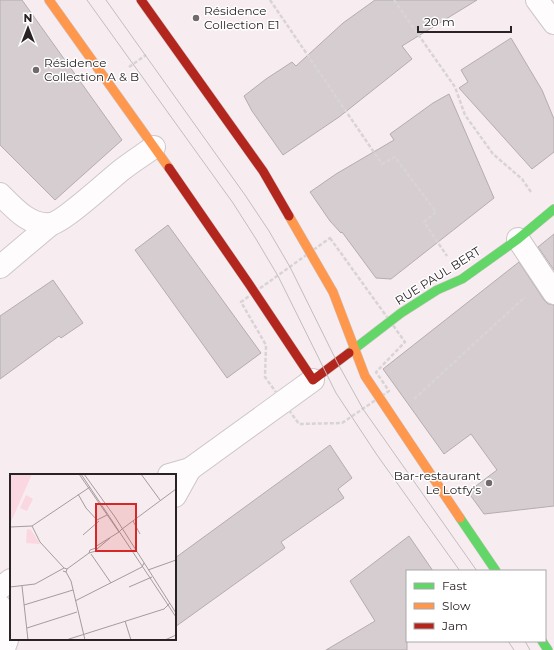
<svg xmlns="http://www.w3.org/2000/svg" width="554" height="650" viewBox="0 0 554 650" font-family="Montserrat,sans-serif">
  <rect width="100%" height="100%" fill="#f7ecef"/>
  <g fill="#d5cdcf" stroke="#b4adaf">
    <path d="M0,0H22L122,140L55,200L0,145Z"/>
    <path d="M375,0H477L402,46L412,59L339,117L283,155L252,111L244,96L266,79L292,62L296,66L343,23Z"/>
    <path d="M511,38L542,90L554,119V152L532,169L459,88L468,82L461,70Z"/>
    <path d="M449,94L494,198L391,279L376,278L342,232L341,233L330,221L310,192L336,174L394,140L390,134L433,103Z"/>
    <path d="M168,225L261,353L227,378L135,250Z"/>
    <path d="M554,234V270L538,247Z"/>
    <path d="M519,262L544,300L548,304L554,305V506L484,514L468,492L497,470L471,434L444,454L383,369Z"/>
    <path d="M53,280L83,323L61,338L59,336L0,379V316Z"/>
    <path d="M330,445L352,478L338,489L344,498L281,542L285,548L175,627V558Z"/>
    <path d="M409,536L433,571H407V650H326L375,621L350,581Z"/>
  </g>
  <g fill="none" stroke-linecap="round" stroke-linejoin="round">
    <g stroke="#cec6c8" stroke-width="24">
      <g id="street">
        <path d="M537,0L554,23"/>
        <path d="M0,194C13,207 30,227 51,224C63,222 107,182 119,172C130,163 143,155 154,147"/>
        <path d="M518,239L554,293"/>
        <path d="M0,267L51,224"/>
        <path d="M169,475L190,469L313,380"/>
        <path d="M175,496L190,469"/>
        <path d="M0,588L11,580"/>
        <path d="M0,606C9,623 12,632 3,650"/>
      </g>
    </g>
    <g stroke="#cec6c8" stroke-width="10">
      <g id="fast">
        <path d="M349,353L401,313L437,290L462,279L518,239L554,209"/>
        <path d="M460,518L496,571"/>
        <path d="M542,641L548,650"/>
      </g>
    </g>
    <g stroke="#cec6c8" stroke-width="10">
      <g id="slow">
        <path d="M49,0L169,168"/>
        <path d="M289,216L333,292L365,376L460,518"/>
      </g>
    </g>
    <g stroke="#cec6c8" stroke-width="10">
      <g id="jam">
        <path d="M141,0L263,171L289,216"/>
        <path d="M169,168L249,284L313,380L349,353"/>
      </g>
    </g>
    <g stroke="#d8d4d6" stroke-width="2.5" stroke-dasharray="4 2" stroke-linecap="butt">
      <path d="M270,0L382,164L395,157L436,212L424,222L447,256"/>
      <path d="M394,0L455,87L465,115L493,154L522,179L531,192"/>
      <path d="M129,67L146,55"/>
      <path d="M330,238L405,342L376,372L389,391L342,423L299,424L265,377L266,345L241,302Z"/>
      <path d="M414,399L525,297"/>
    </g>
    <use href="#street" stroke="#fefcfd" stroke-width="22"/>
    <use href="#fast" stroke="#63d668" stroke-width="9"/>
    <use href="#slow" stroke="#ff974d" stroke-width="9"/>
    <use href="#jam" stroke="#b3261e" stroke-width="9"/>
    <g stroke="#c1bebf" stroke-width="1">
      <path d="M87,0L233,203L256,239L278,276L336,393L377,455L460,571"/>
      <path d="M106,0L245,195L269,231L290,267L337,362L363,409L477,571"/>
      <path d="M508,641L514,650"/>
      <path d="M525,641L530,650"/>
    </g>
  </g>
  <g fill="#72696c" stroke="#fff" stroke-width="1.5">
    <circle cx="196" cy="18" r="4"/>
    <circle cx="36" cy="70" r="4"/>
    <circle cx="489" cy="483" r="4"/>
  </g>
  <g text-anchor="middle" stroke-width="3" stroke-linejoin="round" paint-order="stroke">
    <g font-size="12" fill="#2a2325" stroke="#fff" text-anchor="start">
      <text x="204" y="15">Résidence<tspan x="204" dy="14">Collection E1</tspan></text>
      <text x="44" y="67">Résidence<tspan x="44" dy="14">Collection A &amp; B</tspan></text>
      <text x="481" y="480" text-anchor="end">Bar-restaurant<tspan x="481" dy="14">Le Lotfy's</tspan></text>
    </g>
    <g font-size="12" fill="#2a2325" stroke="#fff">
      <text transform="translate(438 276) rotate(-32)" y="4">RUE PAUL BERT</text>
    </g>
  </g>
  <g transform="translate(10 474)">
    <rect width="166" height="166" fill="#f7ecef"/>
    <path d="M0,0H22L0,50ZM16,21L23,25L17,37L10,34ZM17,55L21,56L30,70L16,69Z" fill="#fad7e1"/>
    <path fill="none" stroke="#a59c9e" stroke-width="1" d="M69,0L109,58L112,55M71,0L166,143M74,0L105,43L166,139M131,0L150,26M68,20L76,34L87,46L97,41M123,47L130,60M22,52L30,68L54,94M0,53L22,52L80,13M112,55L166,15M73,61L89,47M85,73L109,58M87,75L100,64M81,80L101,109M57,95L79,79L80,76L86,74V77L79,79M138,96L166,86M56,98L61,107L75,166M12,112L18,166M0,113L25,110L54,94L57,95L56,98L53,97M119,113L142,103M65,127L132,93L134,89M14,131L63,116M115,147L121,166M17,154L67,138M56,166L154,135L160,129M155,166L166,161"/>
    <path fill="#d62828" fill-opacity="0.15" stroke="#d62828" stroke-width="2" d="M86,30H126V77H86Z"/>
    <rect width="166" height="166" fill="none" stroke="#2a2325" stroke-width="2"/>
  </g>
  <rect x="406" y="570" width="140" height="72" fill="#ffffff" stroke="#aaa7a8"/>
  <rect x="414" y="583" width="20" height="6" fill="#63d668" stroke="#aaa7a8"/>
  <text x="442" y="590" font-size="12" fill="#2a2325">Fast</text>
  <rect x="414" y="603" width="20" height="6" fill="#ff974d" stroke="#aaa7a8"/>
  <text x="442" y="610" font-size="12" fill="#2a2325">Slow</text>
  <rect x="414" y="623" width="20" height="6" fill="#b3261e" stroke="#aaa7a8"/>
  <text x="442" y="630" font-size="12" fill="#2a2325">Jam</text>
  <g transform="translate(28 28)" stroke="#ffffff" stroke-width="3" paint-order="stroke">
  <path d="M0-3L7 15L0 10L-7 15Z" fill="#2a2325"/>
  <text y="-6" font-size="11" font-weight="bold" text-anchor="middle" fill="#2a2325">N</text>
  </g>
  <path d="M418 26v6h93v-6" fill="none" stroke="#2a2325" stroke-width="2"/>
  <text x="424" y="26" font-size="12" fill="#2a2325" stroke="#ffffff" stroke-width="3" paint-order="stroke">20 m</text>
</svg>
